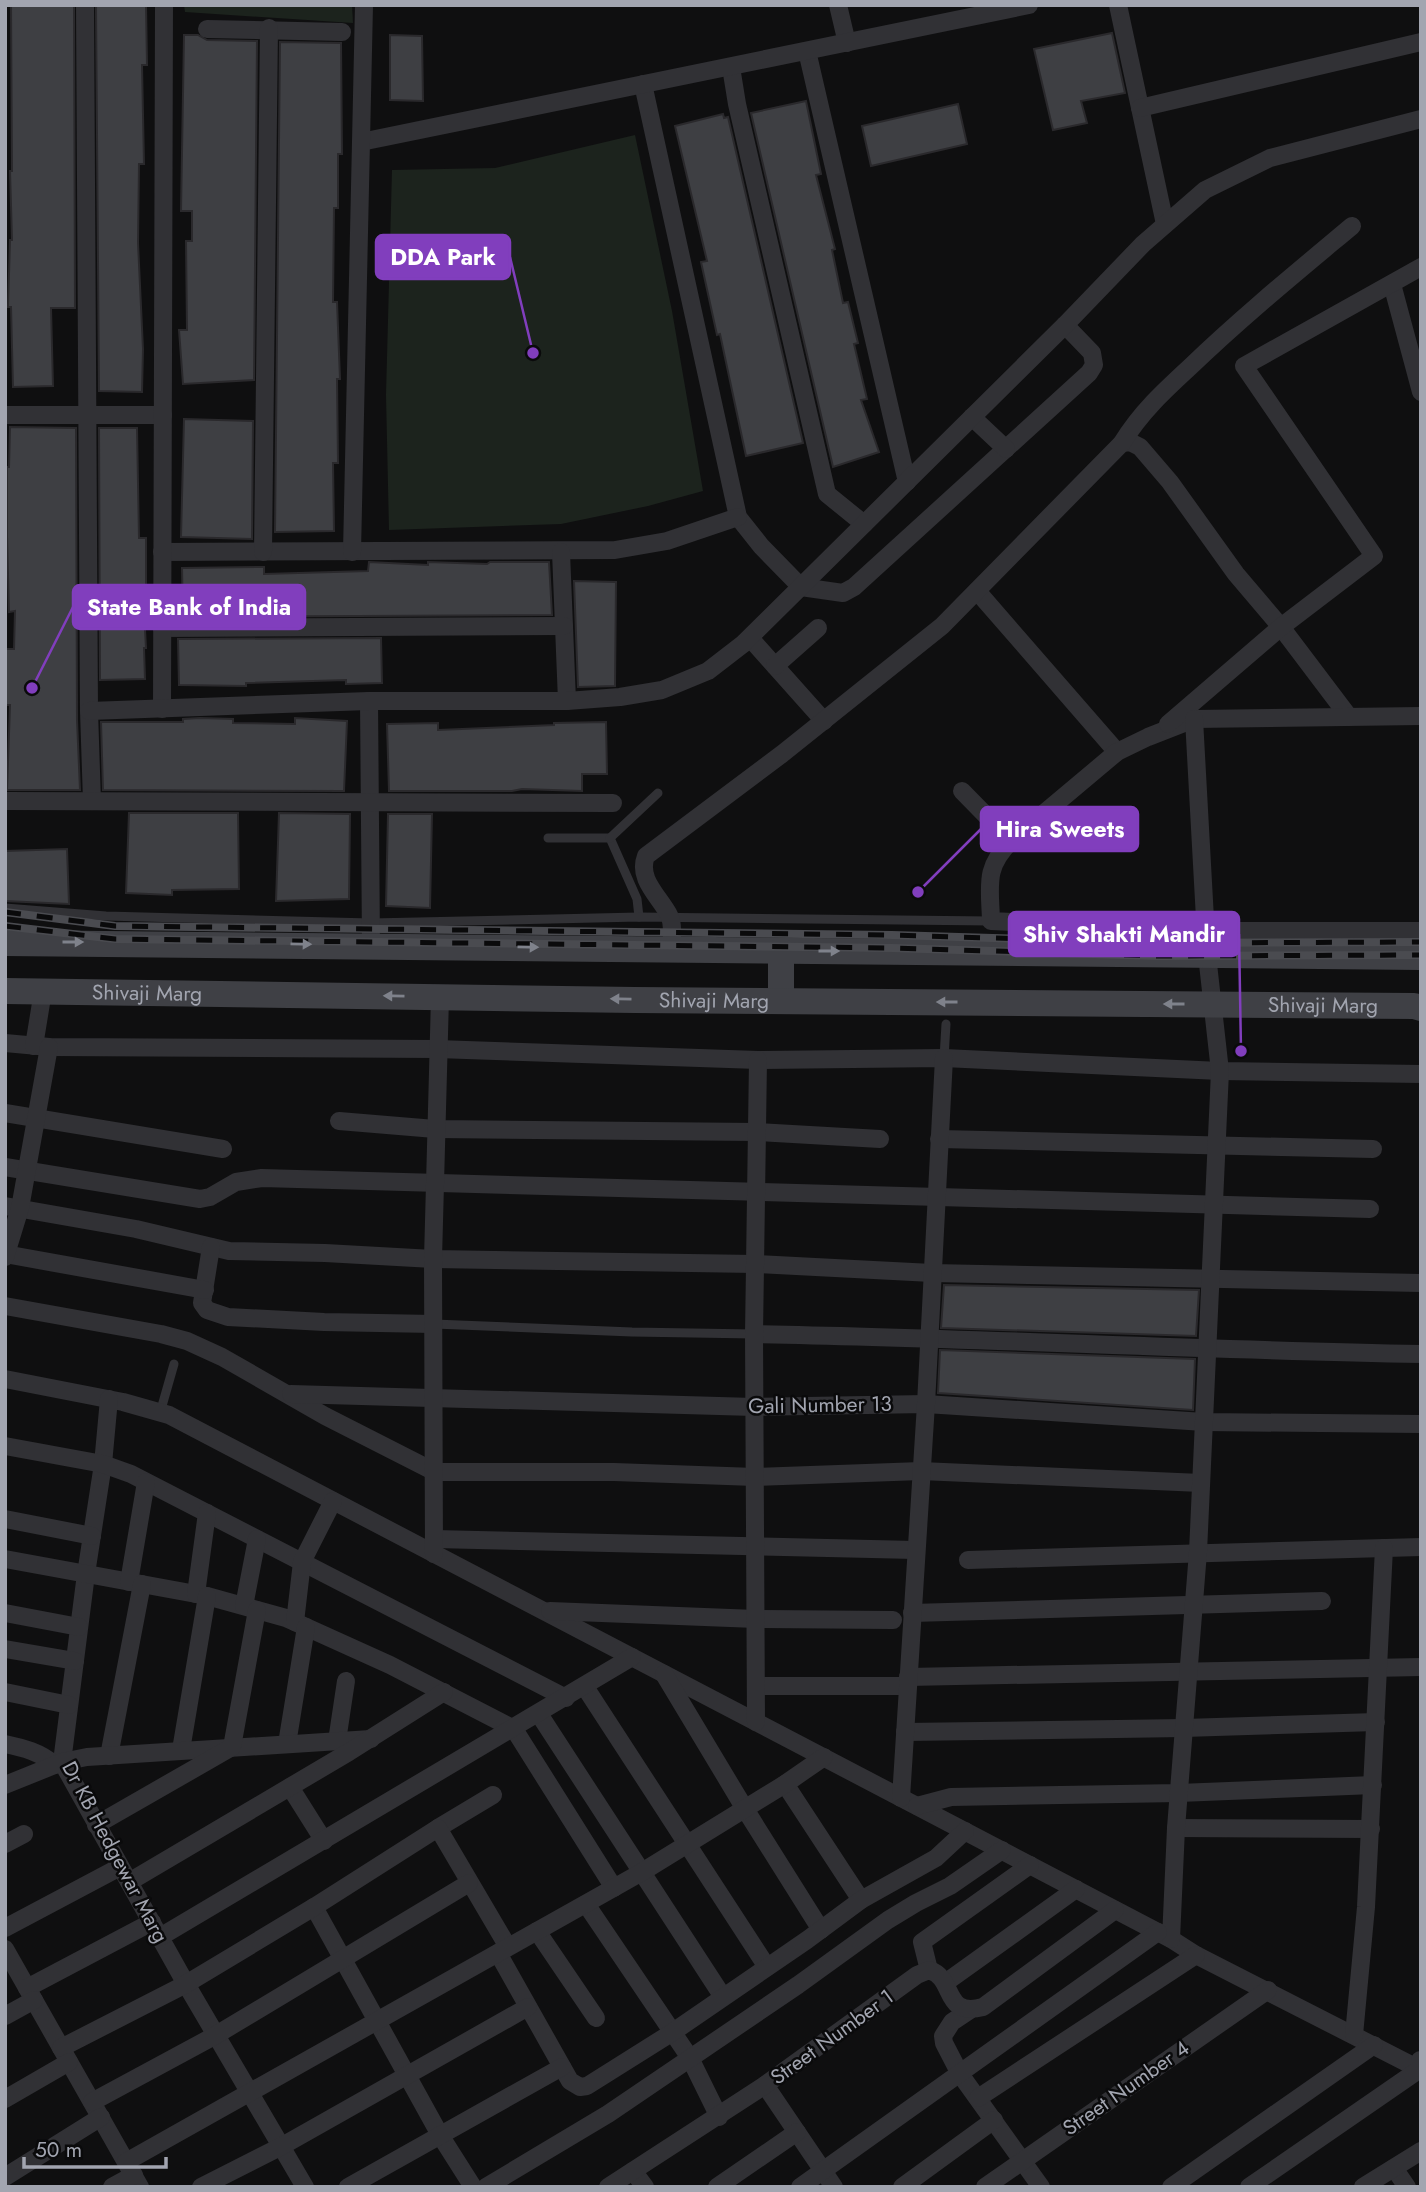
<svg xmlns="http://www.w3.org/2000/svg" width="1426" height="2192" viewBox="0 0 1426 2192" font-family="Jost,sans-serif">
  <rect width="100%" height="100%" fill="#0f0f10"/>
  <g fill="#1c231d">
    <path d="M184,5H352L353,23L185,12Z"/>
    <path d="M635,135L672,311L703,491L648,506L561,524L389,530L386,395L392,170L495,168Z"/>
  </g>
  <g fill="#3e3f43" stroke="#2a292c" stroke-width="2">
    <path d="M11,5H74L75,308H51L53,386L13,387L11,307H8L10,240H12L10,171H12Z"/>
    <path d="M96,5H146L147,65H142L144,164H139L138,243L143,349L142,392L99,391Z"/>
    <path d="M1112,33L1125,93L1081,101L1087,123L1053,130L1034,49Z"/>
    <path d="M184,35H198L207,40L257,41L254,380L183,384L179,330H187L186,241H192V211H181Z"/>
    <path d="M390,35L422,36L423,101L390,100Z"/>
    <path d="M280,42L341,43L342,154H338V208H334L333,302H337L340,379H337L338,463H333L334,531L275,532Z"/>
    <path d="M806,101L821,174L816,175L835,249L832,250L843,303L848,302L858,343L854,344L867,399L861,400L879,452L833,467L751,113Z"/>
    <path d="M958,104L967,144L871,166L862,126Z"/>
    <path d="M723,114L724,118L728,117L803,443L746,456L720,334L717,335L701,262L707,261L675,126Z"/>
    <path d="M184,419L253,421L252,539L181,537Z"/>
    <path d="M10,427L76,428L77,720L80,790H7L10,705H5V649H14L15,611L9,612L7,537V467H9Z"/>
    <path d="M99,428H137L139,538H146V592H143L146,648H144L145,679L100,680Z"/>
    <path d="M369,562L428,565V562L487,564L490,562H549L552,615L183,617L182,568L264,567V574L368,571Z"/>
    <path d="M574,581L616,582L615,686L578,687Z"/>
    <path d="M381,638L382,683L346,684V680L246,683V686L179,685L178,639Z"/>
    <path d="M200,718L233,719V723L295,724V718L347,721L344,791L103,790L101,722H183V719Z"/>
    <path d="M606,722L607,774H582V791L522,789L512,791H389L387,724L438,723V730L554,725V723Z"/>
    <path d="M129,813H238L239,889L172,890V895L126,893Z"/>
    <path d="M279,813L350,814L349,899L276,901Z"/>
    <path d="M388,814H432L430,908L386,906Z"/>
    <path d="M67,849L69,904L5,901V851Z"/>
    <path d="M944,1285L1199,1290L1196,1336L941,1328Z"/>
    <path d="M940,1350L1195,1359L1193,1410L938,1393Z"/>
  </g>
  <g fill="none" stroke-linecap="round" stroke-linejoin="round">
    <g stroke="#313135" stroke-width="9">
      <path d="M548,838H610L637,899L639,917"/>
      <path d="M610,838L658,793"/>
      <path d="M5,908L106,916L371,923L639,917L991,921"/>
      <path d="M944,1058L946,1024"/>
      <path d="M434,1324L632,1332L754,1334"/>
      <path d="M160,1413L174,1364"/>
    </g>
    <g stroke="#313135" stroke-width="18">
      <path d="M85,5L89,711L92,801"/>
      <path d="M838,5L847,43"/>
      <path d="M1118,5L1165,224"/>
      <path d="M207,29L342,32"/>
      <path d="M807,51L907,482"/>
      <path d="M731,67L737,104L827,494L864,524"/>
      <path d="M643,84L738,517L761,546L801,587L843,593L854,587L1089,373L1094,365L1092,353L1065,325"/>
      <path d="M1140,108L1421,42"/>
      <path d="M361,142L1029,5"/>
      <path d="M1392,284L1421,392"/>
      <path d="M5,415H163"/>
      <path d="M972,417L1006,449"/>
      <path d="M1122,443L1130,442L1140,447L1170,482L1236,574L1281,627L1349,717"/>
      <path d="M162,552L615,550L667,541L738,517"/>
      <path d="M263,552L269,28"/>
      <path d="M352,552L364,5"/>
      <path d="M561,552L567,701"/>
      <path d="M977,591L1117,752"/>
      <path d="M162,628L564,626"/>
      <path d="M750,638L824,721"/>
      <path d="M775,666L818,628"/>
      <path d="M369,701L371,945"/>
      <path d="M162,709L164,5"/>
      <path d="M89,711L369,701H567L620,697L662,690L708,671L743,644L1065,325L1143,244L1205,190L1270,158L1421,119"/>
      <path d="M1421,716L1194,719L1148,737L1117,752L1011,841C984,868 990,885 991,921L1206,931H1421"/>
      <path d="M1168,724L1281,627L1374,556L1244,366L1421,267"/>
      <path d="M962,791L1011,841"/>
      <path d="M5,801L613,803"/>
      <path d="M672,949C671,938 674,924 669,915C659,896 637,879 646,856L782,754L942,626L1122,443C1140,413 1165,390 1190,367C1242,317 1297,272 1352,226"/>
      <path d="M5,1043L49,1047L437,1049L758,1060L944,1058L1220,1071L1421,1074"/>
      <path d="M34,1046L43,991"/>
      <path d="M5,1113L223,1149"/>
      <path d="M339,1121L435,1129L757,1132L880,1139"/>
      <path d="M939,1139L1373,1149"/>
      <path d="M5,1167L200,1199L210,1197L236,1182L262,1178L1370,1209"/>
      <path d="M5,1206L136,1229L229,1251L325,1253L433,1259L755,1264L932,1273L1421,1283"/>
      <path d="M211,1247L202,1303L207,1310L228,1317L324,1322L434,1324"/>
      <path d="M5,1254L205,1290"/>
      <path d="M5,1257L20,1208L49,1047"/>
      <path d="M5,1306L161,1334L187,1341L222,1357L325,1416L435,1472H614L755,1477L921,1471L1201,1483"/>
      <path d="M754,1334C976,1338 1198,1350 1421,1354"/>
      <path d="M5,1379L123,1402L169,1415L1171,1939L1196,1955L1421,2070"/>
      <path d="M291,1394L754,1407L926,1404L1204,1422L1421,1424"/>
      <path d="M109,1399L103,1464L86,1574L62,1762L186,1984L305,2187"/>
      <path d="M5,1446L103,1464L131,1474L566,1698"/>
      <path d="M5,1519L92,1536"/>
      <path d="M434,1539L915,1550"/>
      <path d="M434,1554L433,1259L440,997"/>
      <path d="M5,1559L207,1596L286,1618L390,1665L514,1729L614,1888"/>
      <path d="M968,1560L1421,1547"/>
      <path d="M129,1582L146,1482"/>
      <path d="M196,1594L207,1513"/>
      <path d="M244,1606L257,1539"/>
      <path d="M550,1611L756,1619L893,1620"/>
      <path d="M5,1613L79,1627"/>
      <path d="M912,1613L1322,1601"/>
      <path d="M295,1622L302,1562L333,1501"/>
      <path d="M5,1649L75,1661"/>
      <path d="M664,1674L745,1809L821,1930"/>
      <path d="M908,1677L1421,1667"/>
      <path d="M756,1686H907"/>
      <path d="M585,1687L767,1967"/>
      <path d="M5,1692L69,1705"/>
      <path d="M539,1714L723,1997"/>
      <path d="M756,1722L754,1334L758,1060"/>
      <path d="M905,1732L1184,1728L1376,1722"/>
      <path d="M337,1741L346,1681"/>
      <path d="M5,1744C24,1748 40,1752 55,1765"/>
      <path d="M287,1744L306,1627"/>
      <path d="M181,1750L207,1596"/>
      <path d="M109,1756L142,1584"/>
      <path d="M785,1784L861,1900"/>
      <path d="M5,1785L62,1762L87,1757L371,1739"/>
      <path d="M290,1787L324,1841"/>
      <path d="M901,1798L926,1404L944,1058"/>
      <path d="M917,1806L951,1797L1179,1793L1373,1785"/>
      <path d="M96,1825L232,1747L257,1610"/>
      <path d="M438,1828L493,1795"/>
      <path d="M1176,1828L1371,1829"/>
      <path d="M5,1844L24,1834"/>
      <path d="M129,1882L349,1752L444,1692"/>
      <path d="M586,1904L690,2058L719,2117"/>
      <path d="M314,1907L440,2135L473,2187"/>
      <path d="M5,1928L120,1867"/>
      <path d="M537,1931L596,2018"/>
      <path d="M160,1937L632,1657"/>
      <path d="M1171,1939L1176,1828L1198,1552L1220,1071L1207,955L1194,719"/>
      <path d="M5,1949L140,2187"/>
      <path d="M498,1953L570,2081L580,2087L587,2086L673,2032L807,1940L861,1900L936,1858L965,1831"/>
      <path d="M929,1970L922,1942L1030,1865"/>
      <path d="M945,1983L1076,1889"/>
      <path d="M27,1988L152,1922"/>
      <path d="M970,2010L952,2022L943,2036L944,2043L960,2074L1041,2187"/>
      <path d="M5,2016L34,2000"/>
      <path d="M1354,2035L1366,1907L1384,1548"/>
      <path d="M61,2048L186,1984L314,1907L438,1828L508,1947"/>
      <path d="M765,2085L834,2187"/>
      <path d="M978,2098L1196,1955"/>
      <path d="M5,2099L69,2062"/>
      <path d="M92,2102L216,2035L469,1883"/>
      <path d="M126,2162L642,1872L785,1784L824,1757"/>
      <path d="M1394,2168L1407,2187"/>
      <path d="M633,2171L645,2187"/>
      <path d="M5,2177L101,2117"/>
      <path d="M112,2187L134,2175"/>
      <path d="M201,2187L282,2146L528,2007"/>
      <path d="M348,2187L562,2067"/>
      <path d="M486,2187L608,2114L798,1985L888,1920L916,1903L950,1886L1002,1850"/>
      <path d="M608,2187L765,2085L917,1975L929,1970C956,1978 942,2018 983,2007L1115,1910"/>
      <path d="M717,2187L797,2132"/>
      <path d="M800,2187L1158,1932"/>
      <path d="M902,2187L994,2120"/>
      <path d="M985,2187L1268,1990"/>
      <path d="M1171,2187L1374,2045"/>
      <path d="M1249,2187L1420,2069V2060"/>
      <path d="M1363,2187L1421,2151"/>
    </g>
    <g stroke="#3f4045" stroke-width="26">
      <path d="M5,943L1421,957"/>
      <path d="M781,951V1001"/>
      <path id="s1" d="M5,991L635,1000L1414,1006L1421,1008"/>
    </g>
    <g stroke="#4a4b50" stroke-width="8">
      <g id="rail">
        <path d="M5,912L115,926L892,935L1160,943L1421,942"/>
        <path d="M5,926L115,939L892,948L1160,956L1421,955"/>
      </g>
    </g>
    <use href="#rail" stroke="#0a0a0b" stroke-width="5" stroke-dasharray="16" stroke-linecap="butt"/>
  </g>
  <defs><path id="oneway-solid" d="M-6-.8H1V-3.2L6.5 0L1 3.2V.8H-6Z" transform="scale(1.75)"/></defs>
  <g fill="#7f828b">
    <use href="#oneway-solid" transform="translate(73 942)"/>
    <use href="#oneway-solid" transform="translate(301 944) rotate(1)"/>
    <use href="#oneway-solid" transform="translate(528 947) rotate(1)"/>
    <use href="#oneway-solid" transform="translate(829 951)"/>
    <use href="#oneway-solid" transform="translate(394 996) rotate(-179)"/>
    <use href="#oneway-solid" transform="translate(621 999) rotate(-179)"/>
    <use href="#oneway-solid" transform="translate(947 1002) rotate(-180)"/>
    <use href="#oneway-solid" transform="translate(1174 1004) rotate(-180)"/>
  </g>
  <g text-anchor="middle" stroke-width="5" stroke-linejoin="round" paint-order="stroke">
    <g font-size="21" fill="#a2a5b0" stroke="#0a0a0b">
      <text dy="7" stroke="none"><textPath href="#s1" startOffset="142">Shivaji Marg</textPath></text>
      <text dy="7" stroke="none"><textPath href="#s1" startOffset="709">Shivaji Marg</textPath></text>
      <text dy="7" stroke="none"><textPath href="#s1" startOffset="1318">Shivaji Marg</textPath></text>
      <text transform="translate(820 1405) rotate(-1)" y="7">Gali Number 13</text>
      <text transform="translate(115 1852) rotate(62)" y="7">Dr KB Hedgewar Marg</text>
      <text transform="translate(832 2037) rotate(-36)" y="7">Street Number 1</text>
      <text transform="translate(1126 2088) rotate(-35)" y="7">Street Number 4</text>
    </g>
  </g>
  <path fill="none" stroke="#813ebd" stroke-width="2.5" d="M533 353L510 257M32 688L73 607M918 892L981 829M1241 1051L1239 934"/>
  <g fill="#813ebd" stroke="#0a0a0b" stroke-width="2.5">
    <circle cx="533" cy="353" r="7"/>
    <circle cx="32" cy="688" r="7"/>
    <circle cx="918" cy="892" r="7"/>
    <circle cx="1241" cy="1051" r="7"/>
  </g>
  <g fill="#813ebd" stroke="#813ebd" stroke-width="2.5">
    <rect x="376" y="235" width="134" height="44" rx="7"/>
    <rect x="73" y="585" width="232" height="44" rx="7"/>
    <rect x="981" y="807" width="157" height="44" rx="7"/>
    <rect x="1009" y="912" width="230" height="44" rx="7"/>
  </g>
  <g font-size="23" text-anchor="middle" font-weight="bold" fill="#fff">
    <text x="443" y="265">DDA Park</text>
    <text x="189" y="615">State Bank of India</text>
    <text x="1060" y="837">Hira Sweets</text>
    <text x="1124" y="942">Shiv Shakti Mandir</text>
  </g>
  <rect width="1426" height="2192" fill="none" stroke="#a2a5b0" stroke-width="14"/>
  <path d="M24 2157v10h142v-10" fill="none" stroke="#a2a5b0" stroke-width="3.5"/>
  <text x="35" y="2157" font-size="21" fill="#a2a5b0" stroke="#0a0a0b" stroke-width="5" paint-order="stroke">50 m</text>
</svg>
